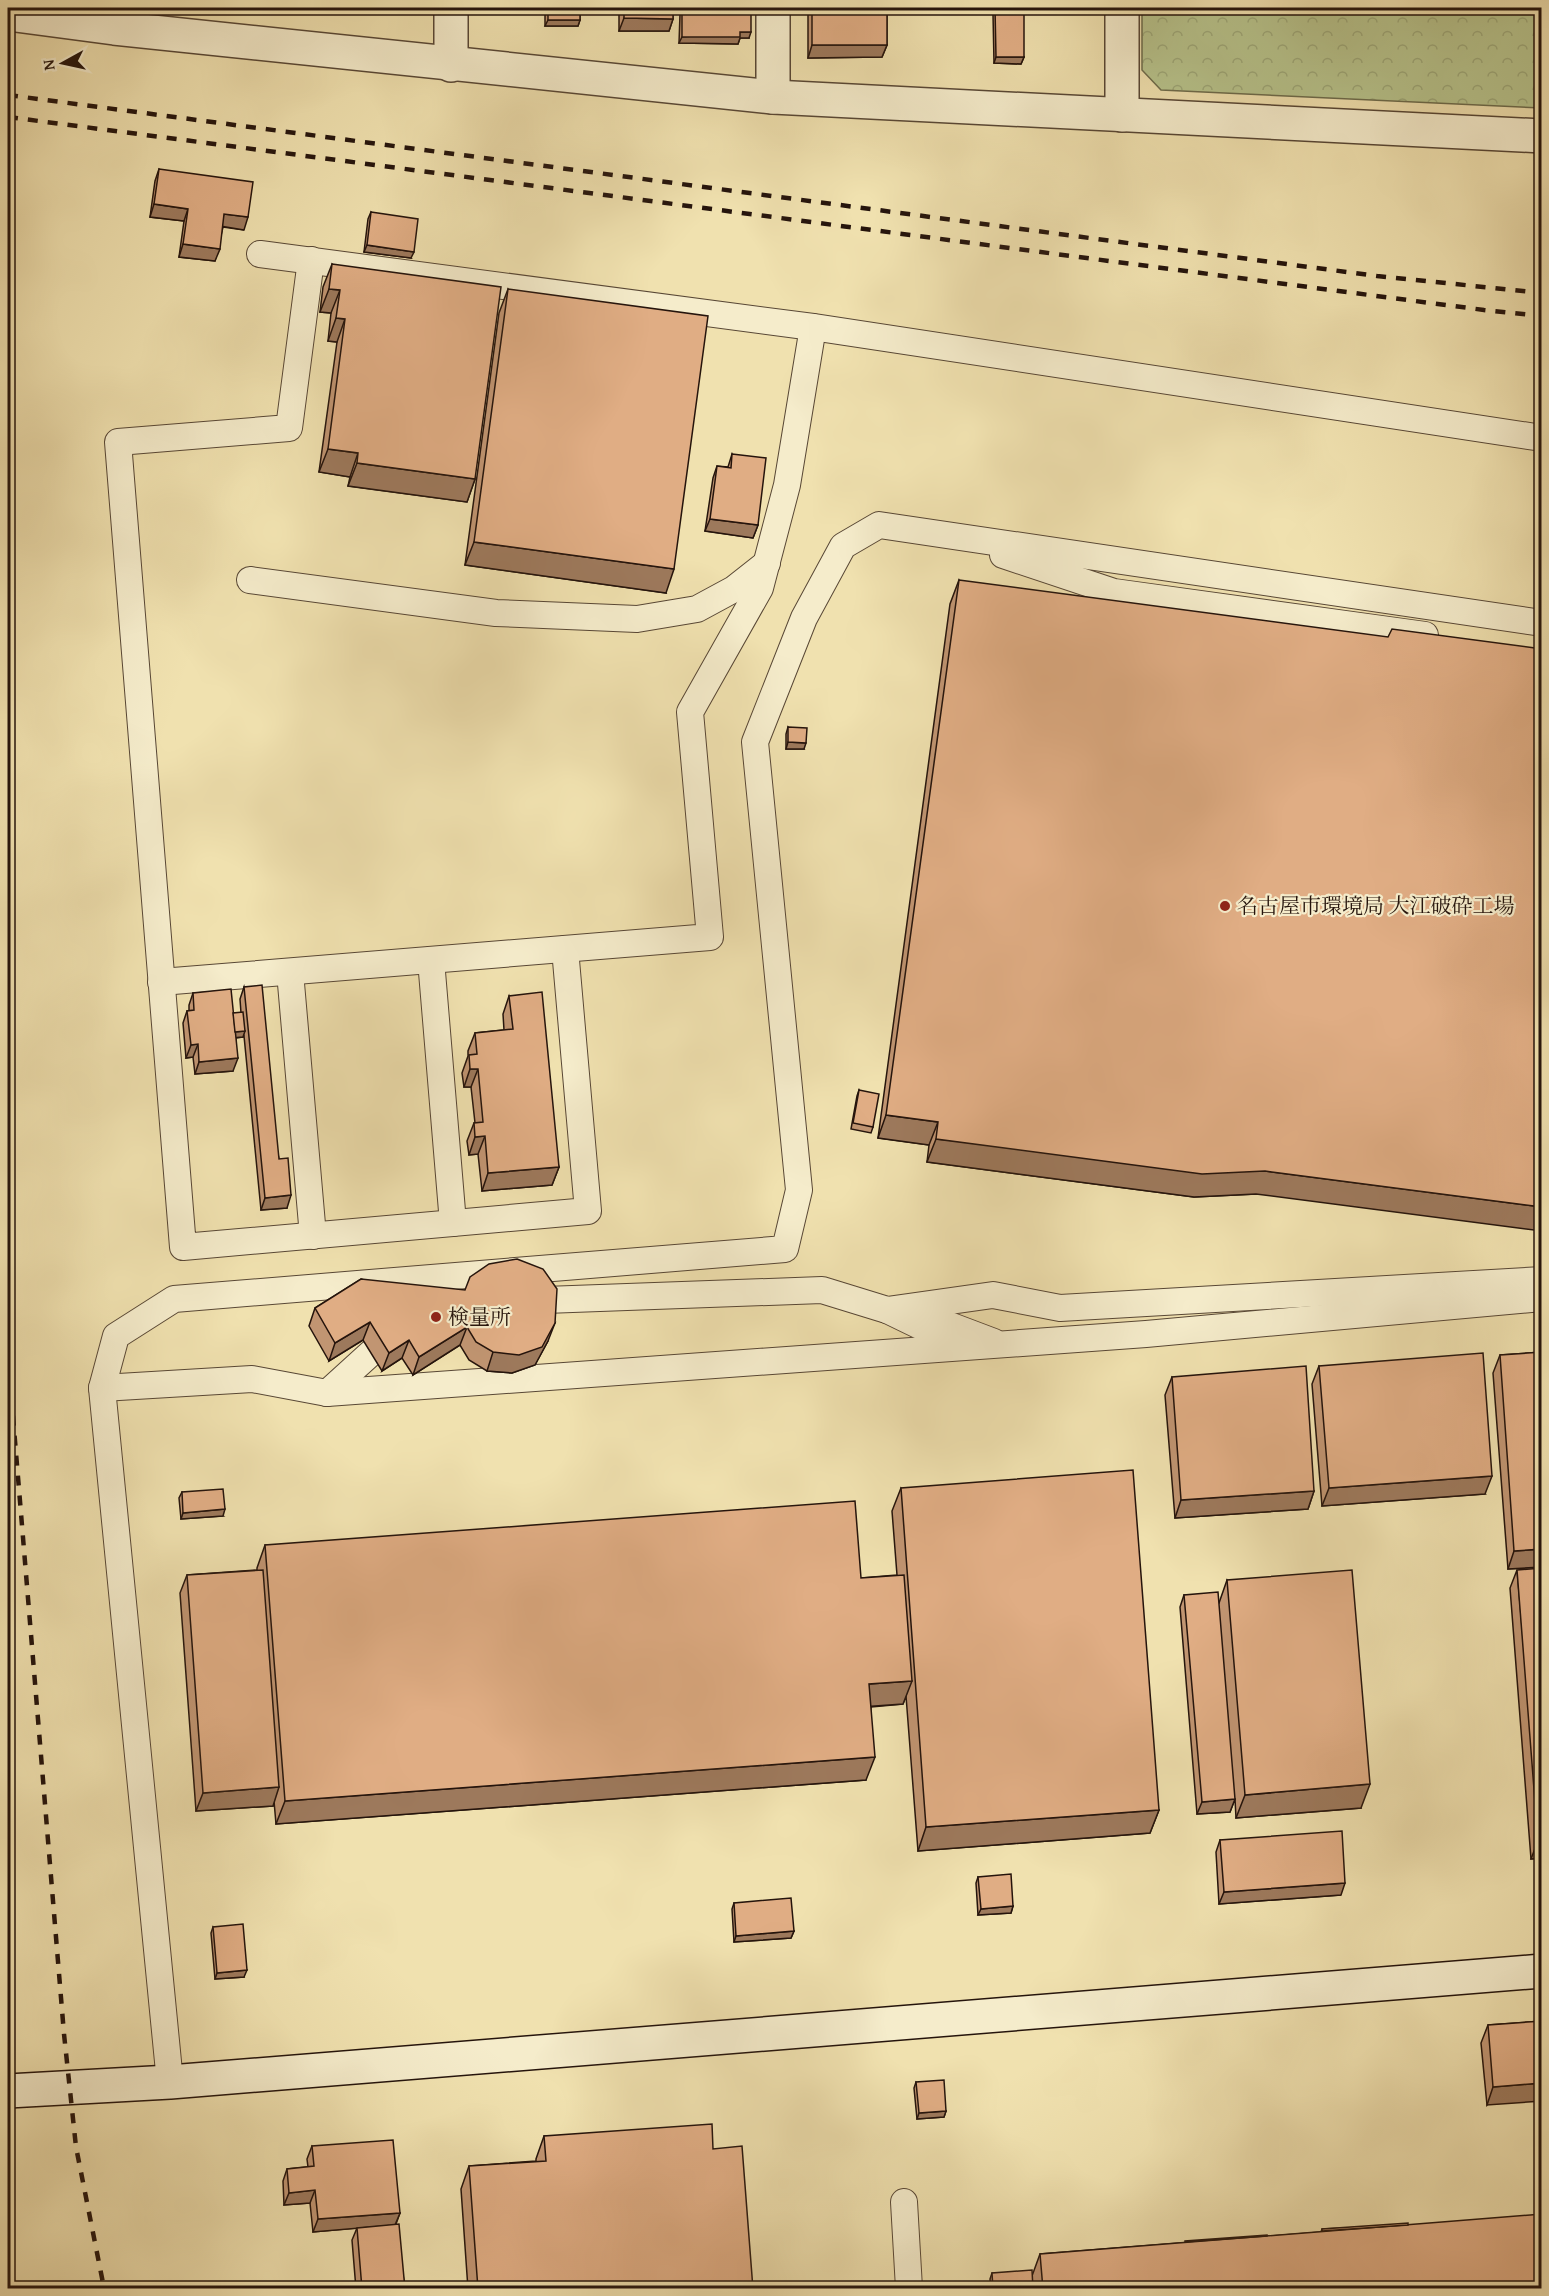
<svg xmlns="http://www.w3.org/2000/svg" width="1549" height="2296" viewBox="0 0 1549 2296" font-family="'Gentium Book Plus','Noto Serif JP',serif">
  <defs>
    <pattern id="park-crowns" width="20" height="18" patternUnits="userSpaceOnUse" patternTransform="scale(1.5)"><rect width="20" height="18" fill="#b7c38c"/><path d="M2 6a3 3 0 1 1 6 0M12 15a3 3 0 1 1 6 0" fill="none" stroke="#9da778"/></pattern>
  </defs>
  <rect width="100%" height="100%" fill="#f0e1af"/>
  <filter id="stains"><feTurbulence type="fractalNoise" baseFrequency=".00333" numOctaves="4"/><feColorMatrix values="0 0 0 0 .2 0 0 0 0 .09 0 0 0 0 .02 0 0 0 .5 -.17"/></filter>
  <radialGradient id="worn" r=".72"><stop offset=".6" stop-color="#630" stop-opacity="0"/><stop offset="1" stop-color="#630" stop-opacity=".3"/></radialGradient>
  <path fill="url(#park-crowns)" stroke="#6e6c4c" stroke-width="1.5" d="M1142,8H1541V108L1161,90L1142,70Z"/>
  <g fill="none" stroke-linecap="round" stroke-linejoin="round">
    <g stroke="#584735" stroke-width="28">
      <g id="lane">
        <path d="M260,254L813,327L1542,438"/>
        <path d="M311,260L289,428L118,442L183,1247L588,1211L565,949"/>
        <path d="M1003,555L1114,592L1425,635"/>
        <path d="M250,580L496,613L637,619L697,609L734,589L767,563"/>
        <path d="M431,960L453,1223"/>
        <path d="M290,972L313,1236"/>
        <path d="M161,982L710,937L690,712L760,588L787,485L813,327"/>
        <path d="M524,1307L545,1300L822,1290L887,1310L993,1295L1060,1308L1542,1280"/>
        <path d="M887,1310L920,1326L949,1325L994,1342"/>
        <path d="M102,1388L252,1379L327,1393L1146,1334L1542,1298"/>
        <path d="M327,1393L371,1353L403,1344"/>
        <path d="M170,2082L102,1388L116,1336L174,1299L785,1249L799,1190L755,742L804,618L843,546L879,525L1542,623"/>
        <path d="M904,2202L909,2288"/>
      </g>
    </g>
    <g stroke="#584735" stroke-width="36">
      <g id="street">
        <path d="M451,8V65"/>
        <path d="M773,8V97"/>
        <path d="M1122,8V115"/>
        <path d="M8,14L114,28L773,97L1542,136"/>
      </g>
    </g>
    <g stroke="#25140c" stroke-width="36">
      <path id="secondary" d="M8,2091L170,2082L1542,1971"/>
    </g>
    <use href="#lane" stroke="#f5eccb" stroke-width="26"/>
    <use href="#street" stroke="#f5eccb" stroke-width="33"/>
    <use href="#secondary" stroke="#f5eccb" stroke-width="33"/>
    <g stroke="#25140c" stroke-width="4.5" stroke-dasharray="10 10" stroke-linecap="butt">
      <path d="M8,95L1377,276L1542,293"/>
      <path d="M8,117L1484,310L1542,316"/>
      <path d="M8,1356L64,2034L76,2147L104,2288"/>
    </g>
  </g>
  <g fill="#c19572" stroke="#25140c" stroke-width="1.5">
    <path d="M545,8H580V20L578,26H545Z"/>
    <path d="M619,8H673V19L669,31H619Z"/>
    <path d="M680,8H739L749,38H740L738,44L679,43L680,14L681,11H680Z"/>
    <path d="M808,8H887V45L882,57L808,58Z"/>
    <path d="M995,8L1024,57L1021,64L994,63L993,14Z"/>
    <path d="M159,169L244,230L223,227L215,261L179,257L184,221L150,217L155,181Z"/>
    <path d="M371,212L411,258L364,252L368,219Z"/>
    <path d="M332,264L475,479L467,502L348,486L350,477L319,472L337,342L328,341L331,313L320,312L323,287Z"/>
    <path d="M508,289L666,593L465,565L499,313Z"/>
    <path d="M732,454L758,525L753,538L705,531L713,478L717,466L728,467Z"/>
    <path d="M959,580L1256,1194L1194,1197L927,1162L929,1145L878,1138L950,604Z"/>
    <path d="M788,727L804,749H786V734Z"/>
    <path d="M244,987L279,1159L287,1208L261,1210L244,1036L243,1037L236,1038L233,1071L195,1074L193,1057L186,1058L183,1023L187,1011H189V1005L193,993L233,1013H241L240,999Z"/>
    <path d="M509,996L559,1167L552,1185L482,1191L478,1154L469,1155L467,1141L474,1123H475L471,1087H464L462,1073L468,1056V1051L475,1033L504,1030L503,1014Z"/>
    <path d="M859,1090L873,1127L871,1133L851,1129L857,1096Z"/>
    <path d="M361,1279L548,1341L535,1365L512,1373L487,1371L469,1360L460,1345L413,1375L402,1358L382,1371L363,1340L329,1361L309,1326L315,1308Z"/>
    <path d="M1542,1352V1567L1508,1569L1493,1373L1500,1355Z"/>
    <path d="M1319,1366L1485,1494L1322,1506L1312,1384Z"/>
    <path d="M1172,1377L1314,1491L1308,1509L1175,1518L1165,1395Z"/>
    <path d="M901,1488L1159,1810L1150,1833L918,1851L906,1696L903,1704L871,1707L866,1780L276,1824L274,1801L273,1806L196,1811L180,1593L187,1575L257,1570V1568L265,1545L861,1578L897,1575L892,1511Z"/>
    <path d="M182,1492L223,1516L181,1519L179,1498Z"/>
    <path d="M1517,1570L1542,1858L1531,1859L1510,1588Z"/>
    <path d="M1227,1580L1361,1808L1236,1818L1235,1799L1230,1812L1197,1814L1180,1607L1184,1595L1219,1603Z"/>
    <path d="M1220,1840L1341,1895L1219,1904L1216,1852Z"/>
    <path d="M978,1877L1013,1906L1011,1913L978,1915L976,1883Z"/>
    <path d="M734,1903L794,1931L791,1938L734,1942L732,1909Z"/>
    <path d="M213,1927L244,1977L215,1979L211,1933Z"/>
    <path d="M1542,2021L1487,2105L1481,2043L1488,2025Z"/>
    <path d="M916,2082L946,2111L944,2117L917,2119L914,2088Z"/>
    <path d="M544,2136L713,2149L753,2289H468L461,2189L469,2166L536,2161V2159Z"/>
    <path d="M312,2146L400,2213L396,2224L405,2289H356L352,2240L357,2228L313,2232L310,2203L284,2205L283,2181L287,2169L308,2167L307,2159Z"/>
    <path d="M1408,2225L1542,2289H991L990,2279L992,2273L1032,2276L1040,2254L1321,2232L1322,2229Z"/>
  </g>
  <g fill="#9d795c" stroke="#25140c" stroke-width="1.5">
    <path d="M298,8H422L419,14Z"/>
    <path d="M681,8H739L737,12L682,8L680,11Z"/>
    <path d="M624,18L673,19L669,31H619Z"/>
    <path d="M548,20H580L578,26H545Z"/>
    <path d="M740,32H751L749,38H740L738,44L679,43L682,37Z"/>
    <path d="M812,45H887L882,57L808,58Z"/>
    <path d="M996,57H1024L1021,64L994,63Z"/>
    <path d="M154,204L188,209L184,221L150,217Z"/>
    <path d="M224,214L248,217L244,230L220,226Z"/>
    <path d="M183,244L220,249L215,261L179,257Z"/>
    <path d="M367,245L414,252L411,258L364,252Z"/>
    <path d="M329,289L340,290L331,313L320,312Z"/>
    <path d="M336,318L345,319L337,342L328,341Z"/>
    <path d="M328,449L358,453L350,477L319,472Z"/>
    <path d="M357,463L475,479L467,502L348,486Z"/>
    <path d="M710,519L758,525L753,538L705,531Z"/>
    <path d="M474,542L674,569L666,593L465,565Z"/>
    <path d="M788,742L806,743L804,749H786Z"/>
    <path d="M245,1031L243,1037L231,1038L233,1032Z"/>
    <path d="M198,1044L193,1057L186,1058L191,1045Z"/>
    <path d="M238,1058L233,1071L195,1074L199,1062Z"/>
    <path d="M470,1069H478L471,1087H464Z"/>
    <path d="M886,1115L938,1122L929,1145L878,1138Z"/>
    <path d="M485,1136L478,1154L469,1155L475,1137Z"/>
    <path d="M936,1139L1265,1171L1542,1207V1231L1256,1194L1194,1197L927,1162Z"/>
    <path d="M559,1167L552,1185L482,1191L488,1173Z"/>
    <path d="M291,1195L287,1208L261,1210L265,1198Z"/>
    <path d="M370,1322L363,1340L329,1361L335,1343Z"/>
    <path d="M555,1323L548,1341L535,1365L512,1373L487,1371L493,1352Z"/>
    <path d="M467,1327L460,1345L413,1375L419,1357Z"/>
    <path d="M409,1340L402,1358L382,1371L389,1353Z"/>
    <path d="M1492,1476L1485,1494L1322,1506L1329,1488Z"/>
    <path d="M1314,1491L1308,1509L1175,1518L1181,1500Z"/>
    <path d="M225,1509L223,1516L181,1519L183,1513Z"/>
    <path d="M1542,1549V1567L1508,1569L1514,1551Z"/>
    <path d="M912,1681L903,1704L861,1707L869,1684Z"/>
    <path d="M875,1757L866,1780L276,1824L285,1801Z"/>
    <path d="M1370,1784L1361,1808L1236,1818L1245,1795Z"/>
    <path d="M279,1787L273,1806L196,1811L203,1793Z"/>
    <path d="M1235,1799L1230,1812L1197,1814L1202,1802Z"/>
    <path d="M1159,1810L1150,1833L918,1851L926,1827Z"/>
    <path d="M1542,1840V1858L1531,1859L1538,1841Z"/>
    <path d="M1345,1883L1341,1895L1219,1904L1224,1892Z"/>
    <path d="M1013,1906L1011,1913L978,1915L981,1909Z"/>
    <path d="M794,1931L791,1938L734,1942L736,1936Z"/>
    <path d="M247,1970L244,1977L215,1979L217,1973Z"/>
    <path d="M1542,2083V2101L1487,2105L1493,2087Z"/>
    <path d="M946,2111L944,2117L917,2119L919,2113Z"/>
    <path d="M315,2190L310,2203L284,2205L289,2193Z"/>
    <path d="M400,2213L395,2225L313,2232L318,2219Z"/>
  </g>
  <g fill="#e0ad84" stroke="#25140c" stroke-width="1.5">
    <rect x="548" y="8" width="32" height="12"/>
    <path d="M624,8H673V19L624,18Z"/>
    <path d="M682,8L751,9V32H740V37H682Z"/>
    <rect x="812" y="8" width="75" height="37"/>
    <path d="M995,8H1024V57H996Z"/>
    <path d="M159,169L253,182L248,217L224,214L220,249L183,244L188,209L154,204Z"/>
    <path d="M371,212L418,219L414,252L367,245Z"/>
    <path d="M332,264L501,287L475,479L357,463L358,453L328,449L345,319L336,318L340,290L329,289Z"/>
    <path d="M508,289L708,316L674,569L474,542Z"/>
    <path d="M732,454L766,458L758,525L710,519L717,466L731,468Z"/>
    <path d="M959,580L1388,637L1392,629L1542,649V1207L1265,1171L1202,1174L936,1139L938,1122L886,1115Z"/>
    <path d="M788,727L807,728L806,743L788,742Z"/>
    <path d="M262,985L279,1159L288,1158L291,1195L265,1198L244,987Z"/>
    <path d="M231,989L238,1058L199,1062L198,1044L191,1045L187,1011L194,1010L193,993Z"/>
    <path d="M542,992L559,1167L488,1173L485,1136L475,1137L474,1123L483,1122L478,1069H470L469,1055L477,1054L475,1033L513,1029L509,996Z"/>
    <path d="M243,1012L245,1031L235,1032L233,1013Z"/>
    <path d="M859,1090L879,1094L873,1127L853,1123Z"/>
    <path d="M517,1259L543,1269L557,1289L555,1323L542,1347L519,1355L493,1352L476,1342L467,1327L419,1357L409,1340L389,1353L370,1322L335,1343L315,1308L361,1279L465,1290L470,1277L489,1264Z"/>
    <path d="M1542,1352V1549L1514,1551L1500,1355Z"/>
    <path d="M1483,1353L1492,1476L1329,1488L1319,1366Z"/>
    <path d="M1306,1366L1314,1491L1181,1500L1172,1377Z"/>
    <path d="M1133,1470L1159,1810L926,1827L901,1488Z"/>
    <path d="M223,1489L225,1509L183,1513L182,1492Z"/>
    <path d="M855,1501L861,1578L904,1575L912,1681L869,1684L875,1757L285,1801L265,1545Z"/>
    <path d="M1542,1568V1840L1538,1841L1517,1570Z"/>
    <path d="M263,1570L279,1787L203,1793L187,1575Z"/>
    <path d="M1352,1570L1370,1784L1245,1795L1227,1580Z"/>
    <path d="M1218,1592L1235,1799L1202,1802L1184,1595Z"/>
    <path d="M1342,1831L1345,1883L1224,1892L1220,1840Z"/>
    <path d="M1011,1874L1013,1906L981,1909L978,1877Z"/>
    <path d="M791,1898L794,1931L736,1936L734,1903Z"/>
    <path d="M243,1924L247,1970L217,1973L213,1927Z"/>
    <path d="M1542,2021V2083L1493,2087L1488,2025Z"/>
    <path d="M944,2080L946,2111L919,2113L916,2082Z"/>
    <path d="M712,2124L713,2149L742,2146L753,2289H478L469,2166L546,2161L544,2136Z"/>
    <path d="M393,2140L400,2213L318,2219L315,2190L289,2193L287,2169L314,2166L312,2146Z"/>
    <path d="M1542,2214V2289H1043L1040,2254Z"/>
    <path d="M1408,2223V2225L1322,2231V2229Z"/>
    <path d="M399,2224L405,2289H362L357,2228Z"/>
    <path d="M1267,2235V2236L1185,2242V2241Z"/>
    <path d="M1032,2270L1033,2289H993L992,2273Z"/>
    <path d="M8,2273L13,2289H8Z"/>
  </g>
  <g fill="#8f2418" stroke="#f5eccb" stroke-width="2">
    <circle cx="1225" cy="906" r="6"/>
    <circle cx="436" cy="1317" r="6"/>
  </g>
  <g text-anchor="middle" stroke-width="4.5" stroke-linejoin="round" paint-order="stroke">
    <g font-size="21" fill="#25140c" stroke="#f5eccb" text-anchor="start">
      <text x="1237" y="913">名古屋市環境局 大江破砕工場</text>
      <text x="448" y="1324">検量所</text>
    </g>
  </g>
  <rect width="1549" height="2296" fill="none" stroke="#f0e1af" stroke-width="30"/>
  <rect x="9" y="9" width="1531" height="2278" fill="none" stroke="#25140c" stroke-width="3"/>
  <rect x="15" y="15" width="1519" height="2266" fill="none" stroke="#25140c" stroke-width="1.5"/>
  <g transform="translate(63 63) rotate(262)" stroke="#f5eccb" stroke-width="4.5" paint-order="stroke">
  <path d="M0-4.5L10 22L0 15L-10 22Z" fill="#25140c"/>
  <text y="-9" font-size="16" font-weight="bold" text-anchor="middle" fill="#25140c">N</text>
  </g>
  <rect width="100%" height="100%" filter="url(#stains)"/>
  <rect width="100%" height="100%" fill="url(#worn)"/>
</svg>
